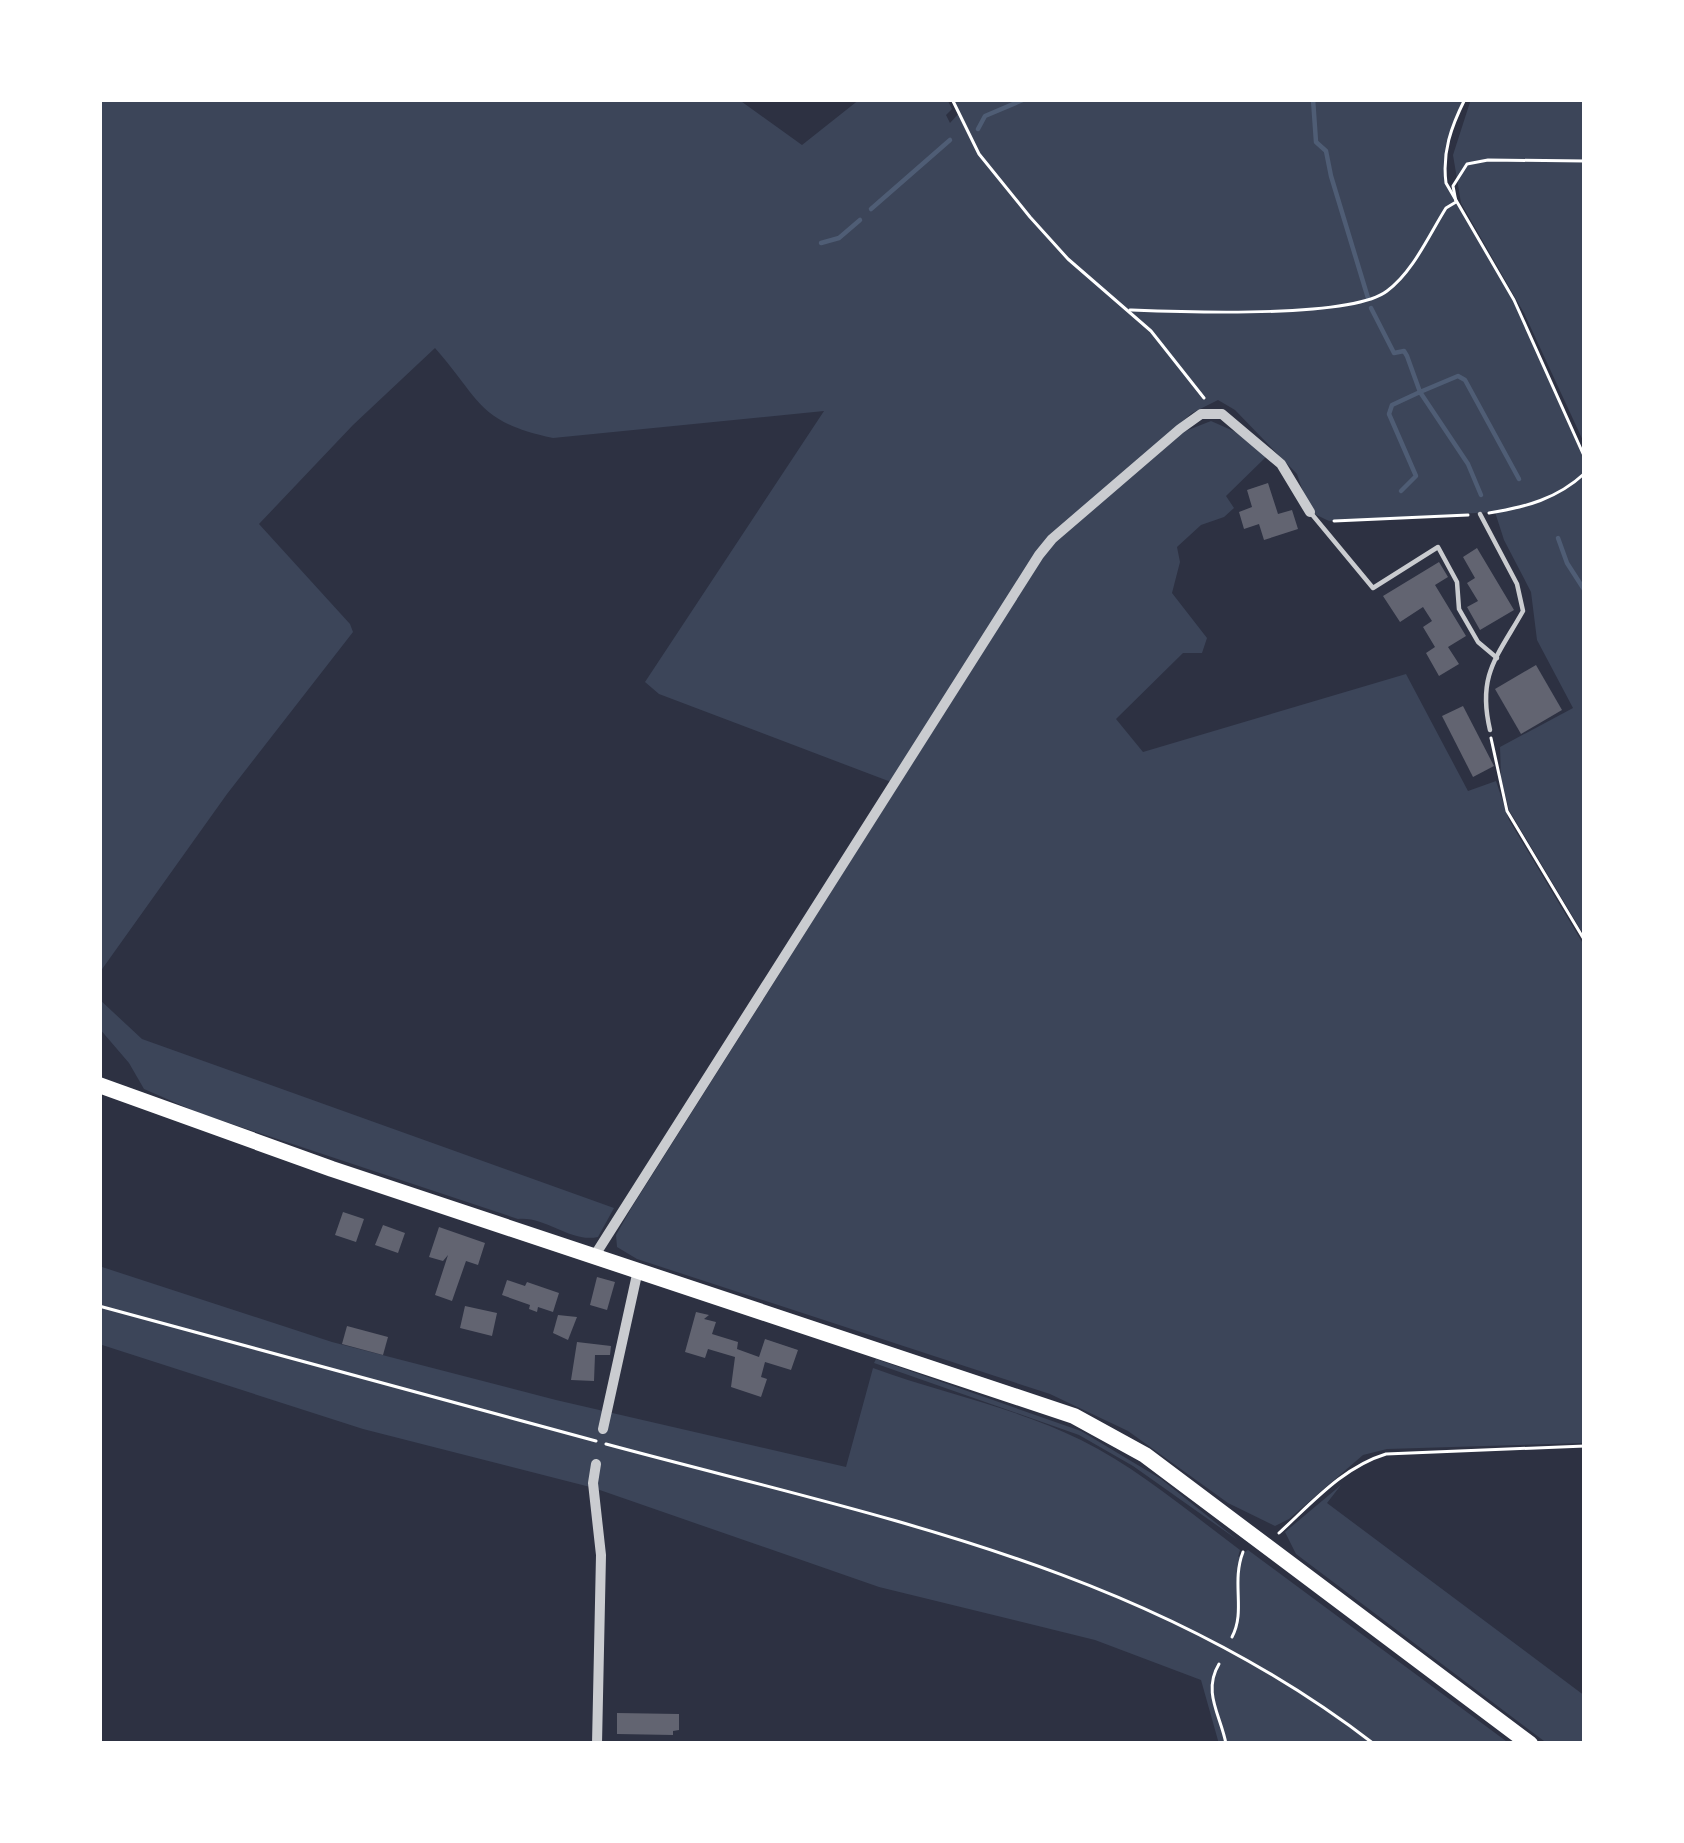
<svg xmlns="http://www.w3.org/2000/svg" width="1684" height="1843" viewBox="0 0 1684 1843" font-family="'Work Sans',sans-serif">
  <rect width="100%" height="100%" fill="#2d3142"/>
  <g fill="#3c4559">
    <path d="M99,99H738L802,145L860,99H947L952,109L946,115L950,123L959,113L952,99H1465C1452,128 1442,151 1446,183L1514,300L1585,458V937L1509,810L1501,778L1500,747L1573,708L1537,640L1531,592L1504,540L1495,512L1329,521L1310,512L1297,474L1235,410L1218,400L1192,413L1176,427L1183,432L1211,421L1245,436L1267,456L1226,496L1234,508L1224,517L1201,525L1177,547L1180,562L1172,593L1207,638L1202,653H1183L1116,719L1143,752L1406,674L1468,791L1496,781L1509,820L1585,947V1443L1387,1449L1363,1455L1289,1519L1275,1526L1228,1503L1128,1431L1050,1394L637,1259L617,1247L616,1235L632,1207L1039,563L891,782L659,694L645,682L824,411L553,438C477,422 481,400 435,348L353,425L259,524L350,624L353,632L227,794L100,972L99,999L142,1039L614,1208L598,1237C570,1243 546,1216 518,1219L199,1113L144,1089L129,1063L99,1028Z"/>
    <path d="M1471,99H1585V445L1524,313L1461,203L1453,155Z"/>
    <path d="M99,1266L332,1342L556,1400L846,1467L873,1368C941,1393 1017,1408 1081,1440C1139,1469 1189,1512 1240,1550L1238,1557L1248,1550L1510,1744H1219L1201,1680L1095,1640L879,1587L594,1488L363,1429L99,1344Z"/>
    <path d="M876,1359L1081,1431L1161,1479L1239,1541L1133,1466L1079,1435L874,1363Z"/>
    <path d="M1341,1485L1327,1503L1585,1696V1744H1548L1296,1554L1285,1532Z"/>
  </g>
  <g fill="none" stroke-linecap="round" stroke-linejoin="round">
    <g stroke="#4f5d75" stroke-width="4.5">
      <path d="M1313,99L1316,142L1326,151L1331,176L1368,298"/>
      <path d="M978,129L985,116L1025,99"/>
      <path d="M871,209L950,140"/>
      <path d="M821,243L839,238L860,220"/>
      <path d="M1371,308L1394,353L1404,351L1407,356L1420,392L1458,376L1465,380L1519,479"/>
      <path d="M1401,491L1416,476L1389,414L1392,405L1420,392L1468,464L1481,495"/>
      <path d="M1558,538L1567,563L1585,591"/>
    </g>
  </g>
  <g fill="#626471">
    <path d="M1268,483L1278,514L1292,510L1298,529L1264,540L1259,524L1244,529L1239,512L1252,507L1247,490Z"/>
    <path d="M1477,548L1514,610L1480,630L1467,607L1478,601L1467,583L1475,578L1463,557Z"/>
    <path d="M1439,562L1448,577L1435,585L1466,636L1448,647L1459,664L1439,676L1426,653L1435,647L1423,627L1432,621L1423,607L1400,622L1383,596Z"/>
    <path d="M1536,665L1562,710L1521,734L1495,689Z"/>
    <path d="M1463,706L1494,766L1473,777L1442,716Z"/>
    <path d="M343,1212L364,1219L356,1242L335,1235Z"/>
    <path d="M383,1225L405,1233L398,1253L375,1245Z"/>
    <path d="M439,1227L485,1243L478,1265L466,1261L452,1301L435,1295L448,1255L443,1261L429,1257Z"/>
    <path d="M597,1277L615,1282L607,1310L590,1305Z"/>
    <path d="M507,1280L525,1286L527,1282L559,1293L553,1312L538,1307L537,1312L529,1309L530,1305L502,1295Z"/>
    <path d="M465,1306L497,1313L492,1336L460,1328Z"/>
    <path d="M696,1312L709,1315L704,1319L716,1322L712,1334L738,1342L737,1349L759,1357L765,1339L798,1350L791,1370L765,1362L761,1377L767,1379L761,1397L731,1387L735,1357L708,1349L705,1358L685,1352Z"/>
    <path d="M558,1315L577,1317L568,1340L553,1333Z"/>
    <path d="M347,1326L388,1337L383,1355L342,1344Z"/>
    <path d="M577,1342L611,1346L610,1355H595L594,1381L571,1380Z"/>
    <path d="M617,1713L679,1714V1730L673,1731V1735L617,1734Z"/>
  </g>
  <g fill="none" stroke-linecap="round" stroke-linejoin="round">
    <g stroke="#fff" stroke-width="3">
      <path d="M952,99L979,154L1030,217L1068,259L1151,331L1204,398"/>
      <path d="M1465,99C1451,127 1442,152 1446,183L1514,300L1585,458"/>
      <path d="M1130,310C1181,312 1351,319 1387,291C1413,272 1429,235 1446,208L1456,202L1453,186L1467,164L1488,160L1585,161"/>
      <path d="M1489,513C1526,507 1557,499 1585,473"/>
      <path d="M1334,521L1468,515"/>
      <path d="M1491,738L1507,811L1585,941"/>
      <path d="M99,1306L596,1441"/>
      <path d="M606,1444C880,1518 1143,1566 1374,1744"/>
      <path d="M1279,1533C1312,1503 1343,1467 1386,1454L1585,1446"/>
      <path d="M1232,1637C1246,1611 1231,1583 1243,1552"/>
      <path d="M1219,1664C1202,1692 1221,1716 1226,1744"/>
    </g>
    <g stroke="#caccd0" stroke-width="4.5">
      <path d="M1310,512L1373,588L1438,547L1457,582L1459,609L1478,642L1497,658"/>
      <path d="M1480,514L1517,584L1523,611C1497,657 1477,675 1490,730"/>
    </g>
    <g stroke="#caccd0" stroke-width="10">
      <path d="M595,1255L1039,555L1052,539L1180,429L1201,414H1222L1281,464L1310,512"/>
      <path d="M603,1429L638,1270"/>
      <path d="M596,1464L593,1483L601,1555L597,1744"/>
    </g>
    <path stroke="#fff" stroke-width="16" d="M99,1085L332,1169L1074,1416L1145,1455L1530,1744"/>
  </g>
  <rect width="1684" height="1843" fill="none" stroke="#ffffff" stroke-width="204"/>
</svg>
